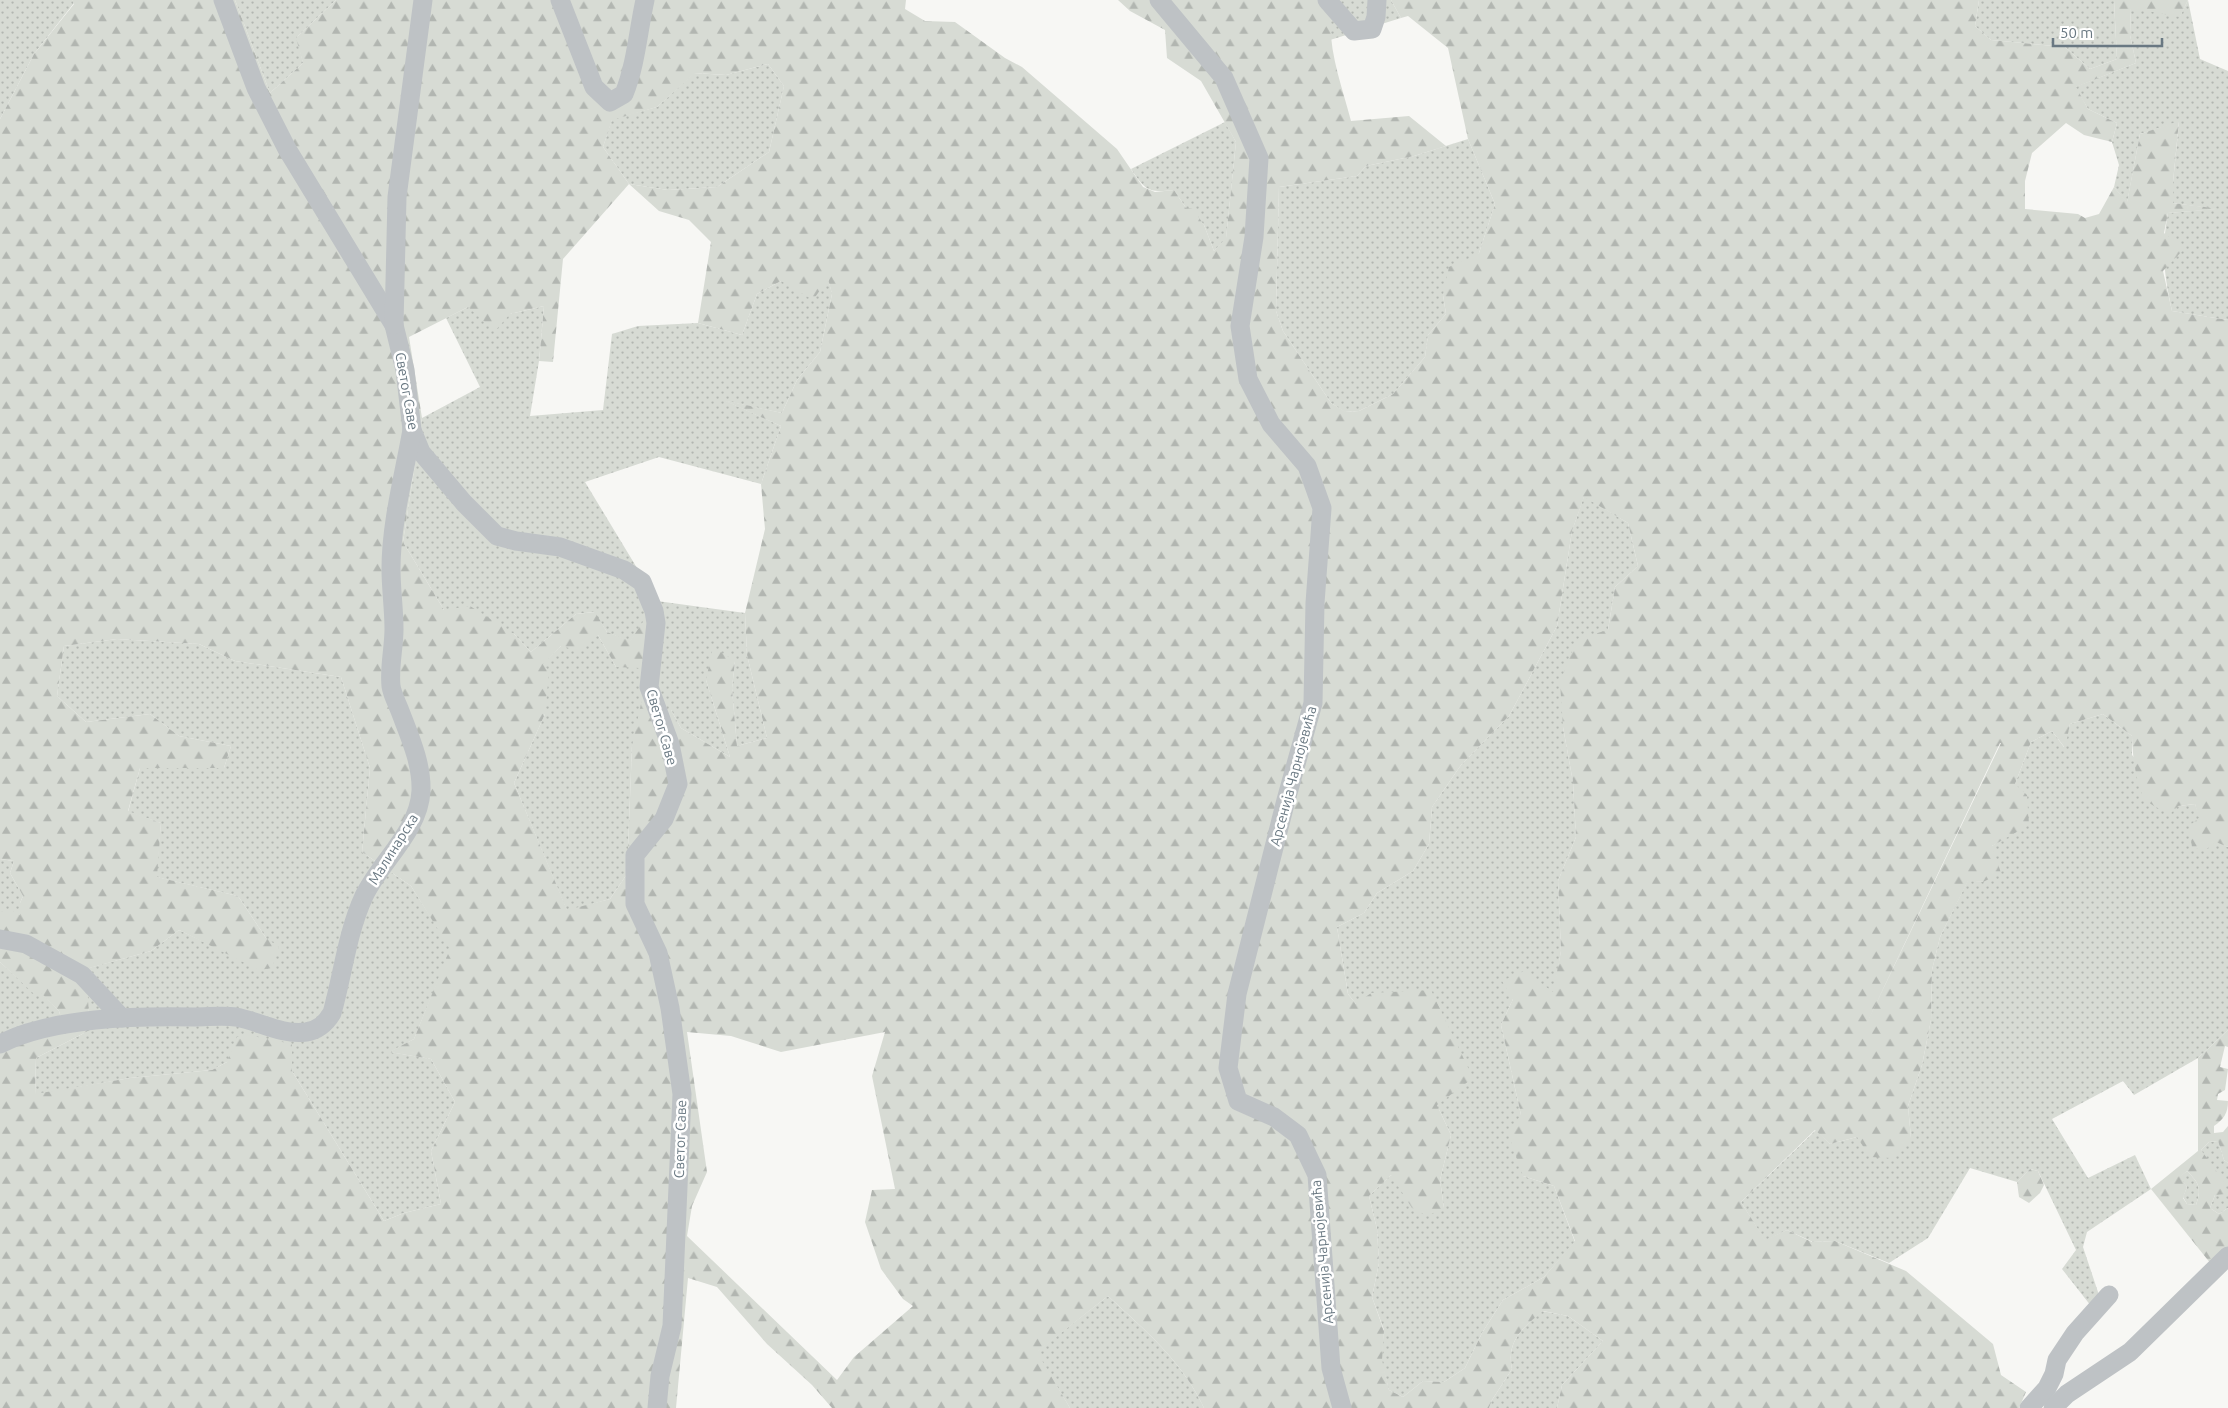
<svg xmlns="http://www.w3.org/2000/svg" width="2228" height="1408" viewBox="0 0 2228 1408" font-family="Ubuntu,sans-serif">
  <defs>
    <pattern id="grass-dots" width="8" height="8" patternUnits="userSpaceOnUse" patternTransform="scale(1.25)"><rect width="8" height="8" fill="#d7dbd4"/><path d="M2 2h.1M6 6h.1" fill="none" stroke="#b2b6b1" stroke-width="1.8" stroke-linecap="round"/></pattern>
    <pattern id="forest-firs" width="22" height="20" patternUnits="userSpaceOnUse" patternTransform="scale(1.25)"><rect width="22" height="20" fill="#d7dbd4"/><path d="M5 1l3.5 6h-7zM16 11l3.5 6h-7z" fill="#b2b6b1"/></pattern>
  </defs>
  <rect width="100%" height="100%" fill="#f7f7f4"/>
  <g fill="url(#grass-dots)">
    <path d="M0,0H72L74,3L34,54L0,119Z"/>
    <path d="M235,0H336L297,37L303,63L270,93Z"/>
    <path d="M1333,0H1391L1401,18L1330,40L1329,16Z"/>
    <path d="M1979,0H2114L2117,59L2090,69L2065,47L1991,40L1975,26Z"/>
    <path d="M2188,0L2200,59L2228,71V320L2172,311C2164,274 2161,251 2168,213L2216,209L2173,203V182L2179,122L2140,134L2127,203L2114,187L2119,165L2112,142L2117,123L2088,109L2075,87L2136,63L2130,35L2131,7L2180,16Z"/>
    <path d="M768,64L784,86L769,152L717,187L668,190L629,184L603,147L612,119L657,107L694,73L726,75Z"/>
    <path d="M1225,122L1236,142L1226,239L1214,251L1204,225L1186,208L1174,190C1148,193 1145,190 1131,169Z"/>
    <path d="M1468,139L1495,204L1479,253L1443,295L1446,314L1428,335L1425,357L1393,394L1359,411L1345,412L1331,403L1283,331L1276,311L1279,187L1357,176L1366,166L1414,156Z"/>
    <path d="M828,278L832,294L820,352L797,380L782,413L726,401L781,426L761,484L659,457L585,482L657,601L745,613L747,655L767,738L737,746L732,688L735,661L706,680L730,757L681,728L671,710L632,746L627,874L610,899L567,911L514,783L545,714L542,664L561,646L598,635L616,667L657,602L630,642L607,632L594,612L576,614L531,652L514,634L444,610L403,542L422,418L480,387L446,318L468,307L510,314L544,306L539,361L530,416L603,410L612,334L638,326L698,323L742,335L757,294L781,281Z"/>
    <path d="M1584,496L1628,523L1638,566L1615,587L1608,630L1563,727L1573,782L1576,837L1558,881L1561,951L1554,992L1513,999L1501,1025L1521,1115L1523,1176L1554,1186L1575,1242L1544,1277L1503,1300L1482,1333L1465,1368L1444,1382L1423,1381L1403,1397L1389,1390L1381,1360L1384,1330L1372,1297L1379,1263L1377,1229L1369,1196L1391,1175L1444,1208L1440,1180L1451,1135L1437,1105L1348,994L1337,927L1364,913L1377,893L1413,871L1429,844L1432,807L1461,765L1509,716L1557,626L1572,531Z"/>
    <path d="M117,639L199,644L235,661L341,677L370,768L362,852L411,886L451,949L414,1039L390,1052L431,1059L455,1102L431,1151L441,1204L404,1213L384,1221L292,1071V1044L227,1062L212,1070L130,1078L35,1095L36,1058L90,1030L85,969L151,951L179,930L219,949L266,938L238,896L156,877L161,823L128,812L140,768H224L231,746L179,736L150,714L86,722L57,696L64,646Z"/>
    <path d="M2103,714L2132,736V755L2178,806L2195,804C2201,822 2210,839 2228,847V1030L2198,1058L2134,1095L2123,1081L2052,1119L2088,1178L2135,1155L2151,1189L2087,1232L2083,1247L2099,1295L2091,1306L2062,1269L2076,1250L2038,1171L2030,1169L2017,1182L1970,1168L1928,1238L1889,1263L1835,1241L1813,1242L1787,1230L1765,1241L1741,1202L1816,1130L1830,1144L1857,1137L1911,1138L1908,1106L1922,1065L1931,1020L1932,970L1940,937L1968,880L1983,882L1992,846L2002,839L2015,784L2031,742L2052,731L2064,747L2070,724Z"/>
    <path d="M0,859L14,861L10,873L23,896L20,903L21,916L0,912Z"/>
    <path d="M0,962L34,993L38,989L59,1011L61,1018L0,1048Z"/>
    <path d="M2218,1141L2224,1160L2228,1163V1208L2219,1214L2210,1208L2215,1195L2201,1150L2209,1142Z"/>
    <path d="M2187,1171C2199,1183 2202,1188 2196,1205L2187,1204L2183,1197L2187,1187L2179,1177Z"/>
    <path d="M1108,1296C1145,1330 1183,1362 1204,1408H1070L1036,1352Z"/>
    <path d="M1542,1311L1568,1316L1603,1341L1562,1385L1557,1408H1489L1492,1400L1512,1369C1506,1341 1523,1328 1542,1311Z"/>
  </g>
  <g fill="url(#forest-firs)" fill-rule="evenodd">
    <path d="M72,0H235L270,93L303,63L296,38L336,0H906L905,9L925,21L955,22L1005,58L1022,67L1117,149L1143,187L1155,192L1174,190L1186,208L1193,209L1204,225L1214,251L1226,238L1236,142L1201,81L1167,58L1165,30L1130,11L1118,0H1333C1324,41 1341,82 1351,121L1409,116L1446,146L1414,156L1366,166L1357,176L1279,187L1276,311L1283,331L1331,403L1346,412L1359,411L1393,394L1425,357L1428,335L1446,314L1443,295L1449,267L1479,253L1495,204L1468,139L1448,48L1408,16L1401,18L1391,0H1979L1975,26L1991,40L2065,47L2090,69L2117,59L2114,0H2197H2188L2180,17L2131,8L2130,35L2136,63L2076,87L2088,109L2117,123L2112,142L2084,135L2066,123L2032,153L2025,181V209L2078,214L2085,218L2099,214L2114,187L2127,202L2140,134L2179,121L2173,182V203L2220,209L2168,213L2164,233L2184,249L2163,271L2172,311L2228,320V847L2216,842L2204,851L2192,847L2189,826L2199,818L2195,804L2178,806L2171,813C2162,810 2150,806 2144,797C2136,786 2132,750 2132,736L2103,714L2070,724L2065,748L2052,731L2031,742L2015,784L2027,795L2029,825L1992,846L2001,873L1983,882L1968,881L1940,937L1932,970L1931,1020L1922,1065L1908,1106L1911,1138L1892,1158L1870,1157L1857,1137L1830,1144L1815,1130L1741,1202L1765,1240L1787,1230L1812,1242L1835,1241L1906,1271L1993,1344L2001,1375L2026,1392L2019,1408H1557L1562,1385L1603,1341L1568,1316L1543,1311C1523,1328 1506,1340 1512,1369L1492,1400L1489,1408H1204C1183,1362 1145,1330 1108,1296L1037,1352L1070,1408H832L812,1385L767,1344L717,1287L688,1278L676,1408H0V1048L61,1018L59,1011L38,990L34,994L0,962V912L9,909L20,915V903L23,896L10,873L14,861L0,859V119L34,54L74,4ZM768,64L784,86L769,152L717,187L668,190L629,184L603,147L612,120L657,107L695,73L726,75ZM629,184L659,211L689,220L711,242L698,323L742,335L757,294L781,281L813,300L828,279L832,294L820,352L797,380L782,413L723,400L781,426L761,484L765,529L745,613L747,655L767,738L737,746L732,688L735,661L713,647L706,680L730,757L681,728L671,710L642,699L632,746L627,874L610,899L567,910L514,783L545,714L549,671L543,664L561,646L581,651L598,635L616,667L640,668L663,617L657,601L630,641L607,632L595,612L576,614L531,652L514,634L470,606L444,610L403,542L422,418L409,337L468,307L495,331L510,314L544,306L539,361L553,362L563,259ZM1584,497L1628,523L1638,566L1615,587L1608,630L1577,639L1560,682L1563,727L1573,782L1576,837L1558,881L1561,951L1553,992L1524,971L1502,981L1513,999L1501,1025L1521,1115L1508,1133L1523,1176L1554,1186L1575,1241L1544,1277L1503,1300L1482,1333L1465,1368L1444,1382L1423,1381L1403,1397L1389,1390L1382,1360L1384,1331L1372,1297L1379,1263L1377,1229L1369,1196L1391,1175L1412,1208L1427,1216L1444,1208L1440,1180L1451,1135L1437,1105L1473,1078L1431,990L1371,993L1356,1004L1348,994L1337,927L1364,913L1377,893L1413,871L1429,844L1432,807L1461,765L1509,716L1557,626L1572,531ZM117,639L199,644L235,661L341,677L370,768L362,852L411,886L450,949L414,1039L389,1052L431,1059L455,1102L431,1151L441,1204L404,1213L384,1221L292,1071V1044L248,1035L237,1037L227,1062L212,1070L130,1078L35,1094L36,1058L90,1030L86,969L151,951L179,930L259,970L272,968L279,947L266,938L238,896L157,877L161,823L128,811L140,768H224L231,746L179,736L150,714L86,722L57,696L64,646ZM2000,743H2001L1864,1029ZM687,1032L731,1036L781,1052L885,1032L872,1076L895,1189L872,1190L865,1222L881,1269L903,1299L913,1306L854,1357L837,1380L687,1236L692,1206L707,1172Z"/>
    <path d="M2228,1030V1047L2225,1046L2220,1067L2228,1069L2225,1090L2218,1094L2217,1100L2228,1101C2228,1113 2224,1119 2214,1126V1133L2223,1132L2228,1126V1163L2224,1160L2218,1141L2209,1142L2201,1150L2225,1183V1194L2215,1195L2210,1208L2219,1214L2228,1208V1251L2211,1264L2151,1189L2198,1151V1058ZM2187,1171C2199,1183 2202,1188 2196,1205L2187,1204L2183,1198L2187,1187L2180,1177Z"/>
    <path d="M2030,1169L2038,1171L2044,1185L2040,1193L2029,1203L2019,1197L2017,1182Z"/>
  </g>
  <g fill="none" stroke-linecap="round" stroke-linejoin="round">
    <g stroke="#bec2c5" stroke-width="19">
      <path d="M223,0L256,88L287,149L394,325L405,370L412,430L421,452L464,503L497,536L516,541L560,547L624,570L642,582L654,611L656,623L649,687L670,744L678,784L664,819L635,855V904L658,953L670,1008L682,1094L672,1326L660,1376L657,1408"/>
      <path d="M560,0L594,87L610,102L624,94C636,64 638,32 645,0"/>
      <path d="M1159,0L1224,78L1259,158L1254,237L1240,326L1248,379L1271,424L1307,466L1322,508L1315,603L1313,703L1286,800L1237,994L1228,1068L1238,1101L1274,1117L1298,1135L1317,1175L1331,1368L1342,1408"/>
      <path d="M1327,0L1354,31L1372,29L1376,17L1377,0"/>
      <path d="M394,325L397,197L423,0"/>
      <path d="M0,939L26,944L82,975L122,1018"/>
      <path d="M0,1044C53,1017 136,1016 194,1017C208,1017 223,1015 236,1017C261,1022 281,1035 306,1032C319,1030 326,1023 332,1013C343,974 347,933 364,896C381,861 419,831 421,791C422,763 409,735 400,711C397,703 392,694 391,686C389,667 394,648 394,629C394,609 391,589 391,569C391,523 404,475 412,430"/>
      <path d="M2029,1408L2047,1388L2054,1374L2057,1360L2075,1333L2109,1295"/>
      <path d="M2053,1408L2067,1394L2130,1352L2228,1256"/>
    </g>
  </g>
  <g text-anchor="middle" stroke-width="5" stroke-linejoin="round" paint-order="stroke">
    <g font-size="14" fill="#697882" stroke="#fff">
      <text transform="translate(407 391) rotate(80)" y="5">Светог Саве</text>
      <text transform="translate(662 727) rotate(74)" y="5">Светог Саве</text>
      <text transform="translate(1293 776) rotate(-75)" y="5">Арсенија Чарнојевића</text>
      <text transform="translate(393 849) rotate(-58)" y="5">Малинарска</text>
      <text transform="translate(680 1139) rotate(-88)" y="5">Светог Саве</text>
      <text transform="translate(1322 1252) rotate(-95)" y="5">Арсенија Чарнојевића</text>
    </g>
  </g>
  <path d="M2053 38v8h109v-8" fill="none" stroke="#697882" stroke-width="2.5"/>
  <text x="2060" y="38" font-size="15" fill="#697882" stroke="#ffffff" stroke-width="4" paint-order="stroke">50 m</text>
</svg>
